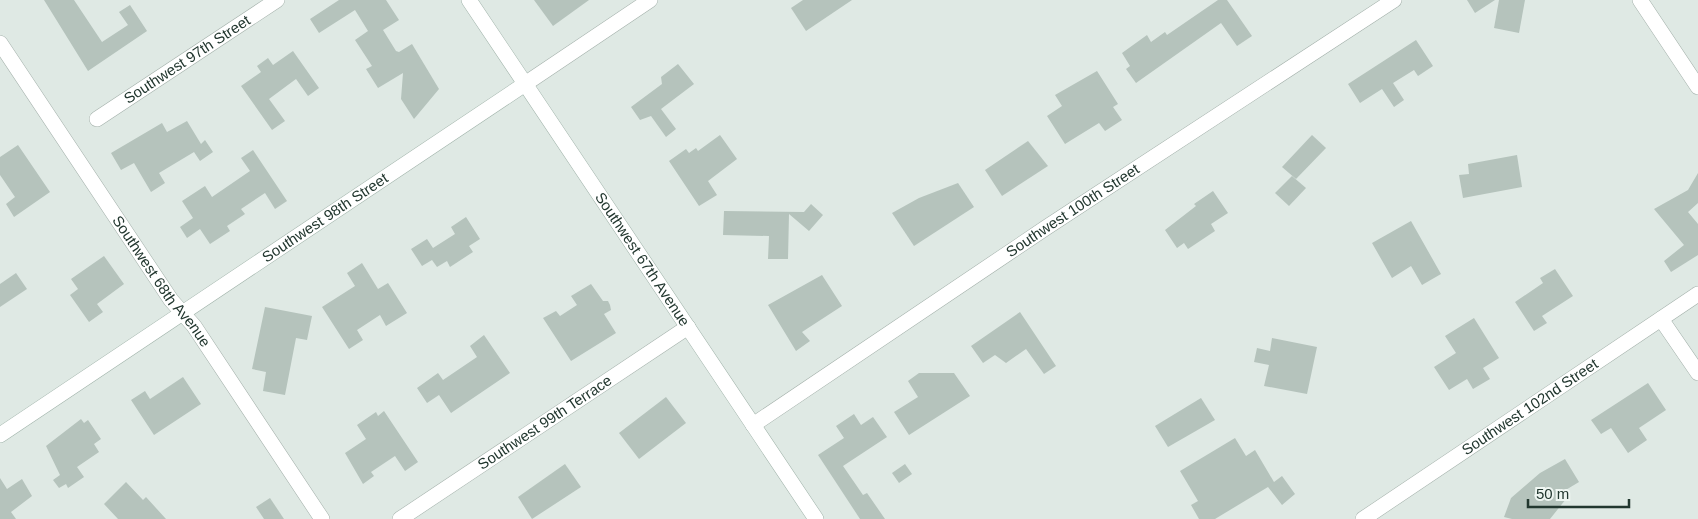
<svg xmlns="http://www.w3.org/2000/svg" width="1698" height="519" viewBox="0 0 1698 519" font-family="Helvetica,sans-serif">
  <rect width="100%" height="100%" fill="#dfe9e4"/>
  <g fill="#b5c3bc">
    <path d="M44,0H74L102,42L128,25L119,12L130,5L147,31L88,71Z"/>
    <path d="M339,0H386L399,20L383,30L396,51L399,52L412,44L439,89L414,119L401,99L403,73L378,88L366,69L372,66L355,40L368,31L355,10L319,33L310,19Z"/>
    <path d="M534,0H589L553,26Z"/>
    <path d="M803,0H852L806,31L791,8Z"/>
    <path d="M1218,0H1227L1252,36L1237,46L1221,23L1136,83L1126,69L1130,66L1122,53L1147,35L1151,42L1165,32L1167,35Z"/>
    <path d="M1467,0H1495L1475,13Z"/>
    <path d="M1499,0H1525L1519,33L1494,28Z"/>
    <path d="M1416,40L1433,66L1418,76L1414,70L1393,83L1404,100L1394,107L1382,89L1360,103L1348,84Z"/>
    <path d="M293,51L319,88L308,96L296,79L269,99L285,121L272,130L241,86L261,72L257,66L268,58L273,65Z"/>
    <path d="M678,64L694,84L661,109L676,129L666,137L651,116L640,120L631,107L662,84L661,77Z"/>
    <path d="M1097,71L1118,104L1113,107L1122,120L1105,131L1099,123L1065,144L1047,116L1062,106L1055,95Z"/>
    <path d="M187,121L201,144L205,140L213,152L200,161L194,152L159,173L165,183L151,192L134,163L121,170L111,153L162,123L167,132Z"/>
    <path d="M720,135L737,159L708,181L717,195L699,206L669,161L686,149L689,153L696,148L698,151Z"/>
    <path d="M1312,135L1326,148L1296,179L1282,167Z"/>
    <path d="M1028,141L1048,166L1002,196L985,170Z"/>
    <path d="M18,145L50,192L14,217L6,204L15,197L0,175V157Z"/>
    <path d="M253,150L287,201L275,209L265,193L241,209L245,214L227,226L230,231L210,244L200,229L187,238L180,227L193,218L182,201L205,186L212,197L250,171L241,158Z"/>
    <path d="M1517,155L1522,187L1463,198L1459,175L1469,174L1468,164Z"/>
    <path d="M1698,173V203L1688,212L1698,224V255L1671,272L1664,261L1684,245L1654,209L1688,190Z"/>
    <path d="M1292,176L1306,188L1289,206L1275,193Z"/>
    <path d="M958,183L974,207L914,246L892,213L919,198Z"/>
    <path d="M1213,191L1228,213L1211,224L1215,231L1188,249L1184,243L1177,248L1165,230L1196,206L1194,204Z"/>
    <path d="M811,204L823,215L809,231L789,214L788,259H768L769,236L723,235L724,211L804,212Z"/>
    <path d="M466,217L480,239L469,246L473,252L450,267L447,261L437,267L432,260L422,266L411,249L427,239L433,248L455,234L451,227Z"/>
    <path d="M1411,221L1441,274L1422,285L1411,266L1392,278L1372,243Z"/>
    <path d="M104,256L124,284L97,304L103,312L89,322L70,295L78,289L71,279Z"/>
    <path d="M362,263L378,289L388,283L407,313L386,326L380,315L357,330L363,340L349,349L322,307L355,286L347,273Z"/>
    <path d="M1555,269L1573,296L1542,316L1547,323L1534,331L1515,302L1543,283L1540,278Z"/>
    <path d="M16,273L27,289L0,307V284Z"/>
    <path d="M822,275L842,306L802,332L810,341L796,351L768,305Z"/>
    <path d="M591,284L603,301H608L610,305L611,310L604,314L616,333L571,361L543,318L556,311L560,316L577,305L571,296Z"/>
    <path d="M265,307L312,316L307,340L296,338L285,395L263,391L266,372L252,369Z"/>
    <path d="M1020,312L1056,366L1044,374L1026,349L1006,363L995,355L983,363L971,346Z"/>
    <path d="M1474,318L1499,358L1483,368L1490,379L1473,389L1467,379L1449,390L1434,367L1456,353L1445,336Z"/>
    <path d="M484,335L510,373L451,413L439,395L427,403L417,388L438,373L443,380L477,357L470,346Z"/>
    <path d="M1272,338L1317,347L1307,394L1264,386L1269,365L1254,362L1257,348L1270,351Z"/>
    <path d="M919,373H954L970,396L909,435L894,412L918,397L908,381Z"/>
    <path d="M183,377L201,404L154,435L131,400L145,391L150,399Z"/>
    <path d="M1648,383L1666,410L1639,428L1647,440L1628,453L1611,428L1601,434L1591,420Z"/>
    <path d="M666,397L686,423L639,459L619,433Z"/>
    <path d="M1201,398L1215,420L1168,447L1155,426Z"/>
    <path d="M384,411L418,462L405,471L395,456L371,472L374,476L363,484L345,453L366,439L357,425L376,412L378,416Z"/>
    <path d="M854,414L861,425L873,417L887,437L843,466L863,495L867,493L885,519H860L818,455L844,438L836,426Z"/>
    <path d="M81,419L84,423L88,420L101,439L94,444L99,452L77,467L84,477L68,488L66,484L59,488L53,480L60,475L46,446Z"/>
    <path d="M1235,438L1246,456L1255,450L1274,482L1282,476L1295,494L1282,505L1268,487L1215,519H1199L1191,505L1198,501L1180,471Z"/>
    <path d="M1565,459L1579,482L1564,491L1570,494L1550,519H1512L1504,517L1511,498L1540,473Z"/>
    <path d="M565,464L581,487L532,519L518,497Z"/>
    <path d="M905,464L912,474L899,483L892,473Z"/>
    <path d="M0,478L7,489L22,479L32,496L11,512L16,519H0Z"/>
    <path d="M126,482L143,500L146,497L166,519H118L104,504Z"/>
    <path d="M270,498L284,519H264L256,507Z"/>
  </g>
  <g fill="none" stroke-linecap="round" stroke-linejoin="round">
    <g stroke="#a3b0aa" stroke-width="16">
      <g id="street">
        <path d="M1640,0L1698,87"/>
        <path id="s1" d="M0,43L171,300L194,326L322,519"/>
        <path d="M525,84L650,0"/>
        <path id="s2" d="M97,119L277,0"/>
        <path d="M1661,319L1698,373"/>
        <path id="s3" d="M753,425L1047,227L1394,0"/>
        <path id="s4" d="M400,519L688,327"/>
        <path id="s5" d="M1363,519L1698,294"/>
      </g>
    </g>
    <g stroke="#a0b3aa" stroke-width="16">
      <g id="secondary">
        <path id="s6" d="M469,0L816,519"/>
        <path id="s7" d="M0,435L525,84"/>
      </g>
    </g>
    <use href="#street" stroke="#fff" stroke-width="15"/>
    <use href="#secondary" stroke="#fff" stroke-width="15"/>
  </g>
  <g text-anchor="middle" stroke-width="4" stroke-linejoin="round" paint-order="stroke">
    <g font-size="15" fill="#22372f" stroke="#eff6f2">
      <text dy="5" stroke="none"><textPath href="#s2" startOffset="108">Southwest 97th Street</textPath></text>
      <text dy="5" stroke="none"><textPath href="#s3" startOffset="385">Southwest 100th Street</textPath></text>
      <text dy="5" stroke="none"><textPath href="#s7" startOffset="391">Southwest 98th Street</textPath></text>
      <text dy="5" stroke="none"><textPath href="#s6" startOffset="312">Southwest 67th Avenue</textPath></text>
      <text dy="5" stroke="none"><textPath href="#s1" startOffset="288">Southwest 68th Avenue</textPath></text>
      <text dy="5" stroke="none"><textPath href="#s5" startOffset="201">Southwest 102nd Street</textPath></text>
      <text dy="5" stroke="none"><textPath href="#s4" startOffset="174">Southwest 99th Terrace</textPath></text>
    </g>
  </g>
  <path d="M1528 499v8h101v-8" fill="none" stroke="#22372f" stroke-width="2.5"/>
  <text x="1536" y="499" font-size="15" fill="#22372f" stroke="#eff6f2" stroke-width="4" paint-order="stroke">50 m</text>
</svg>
